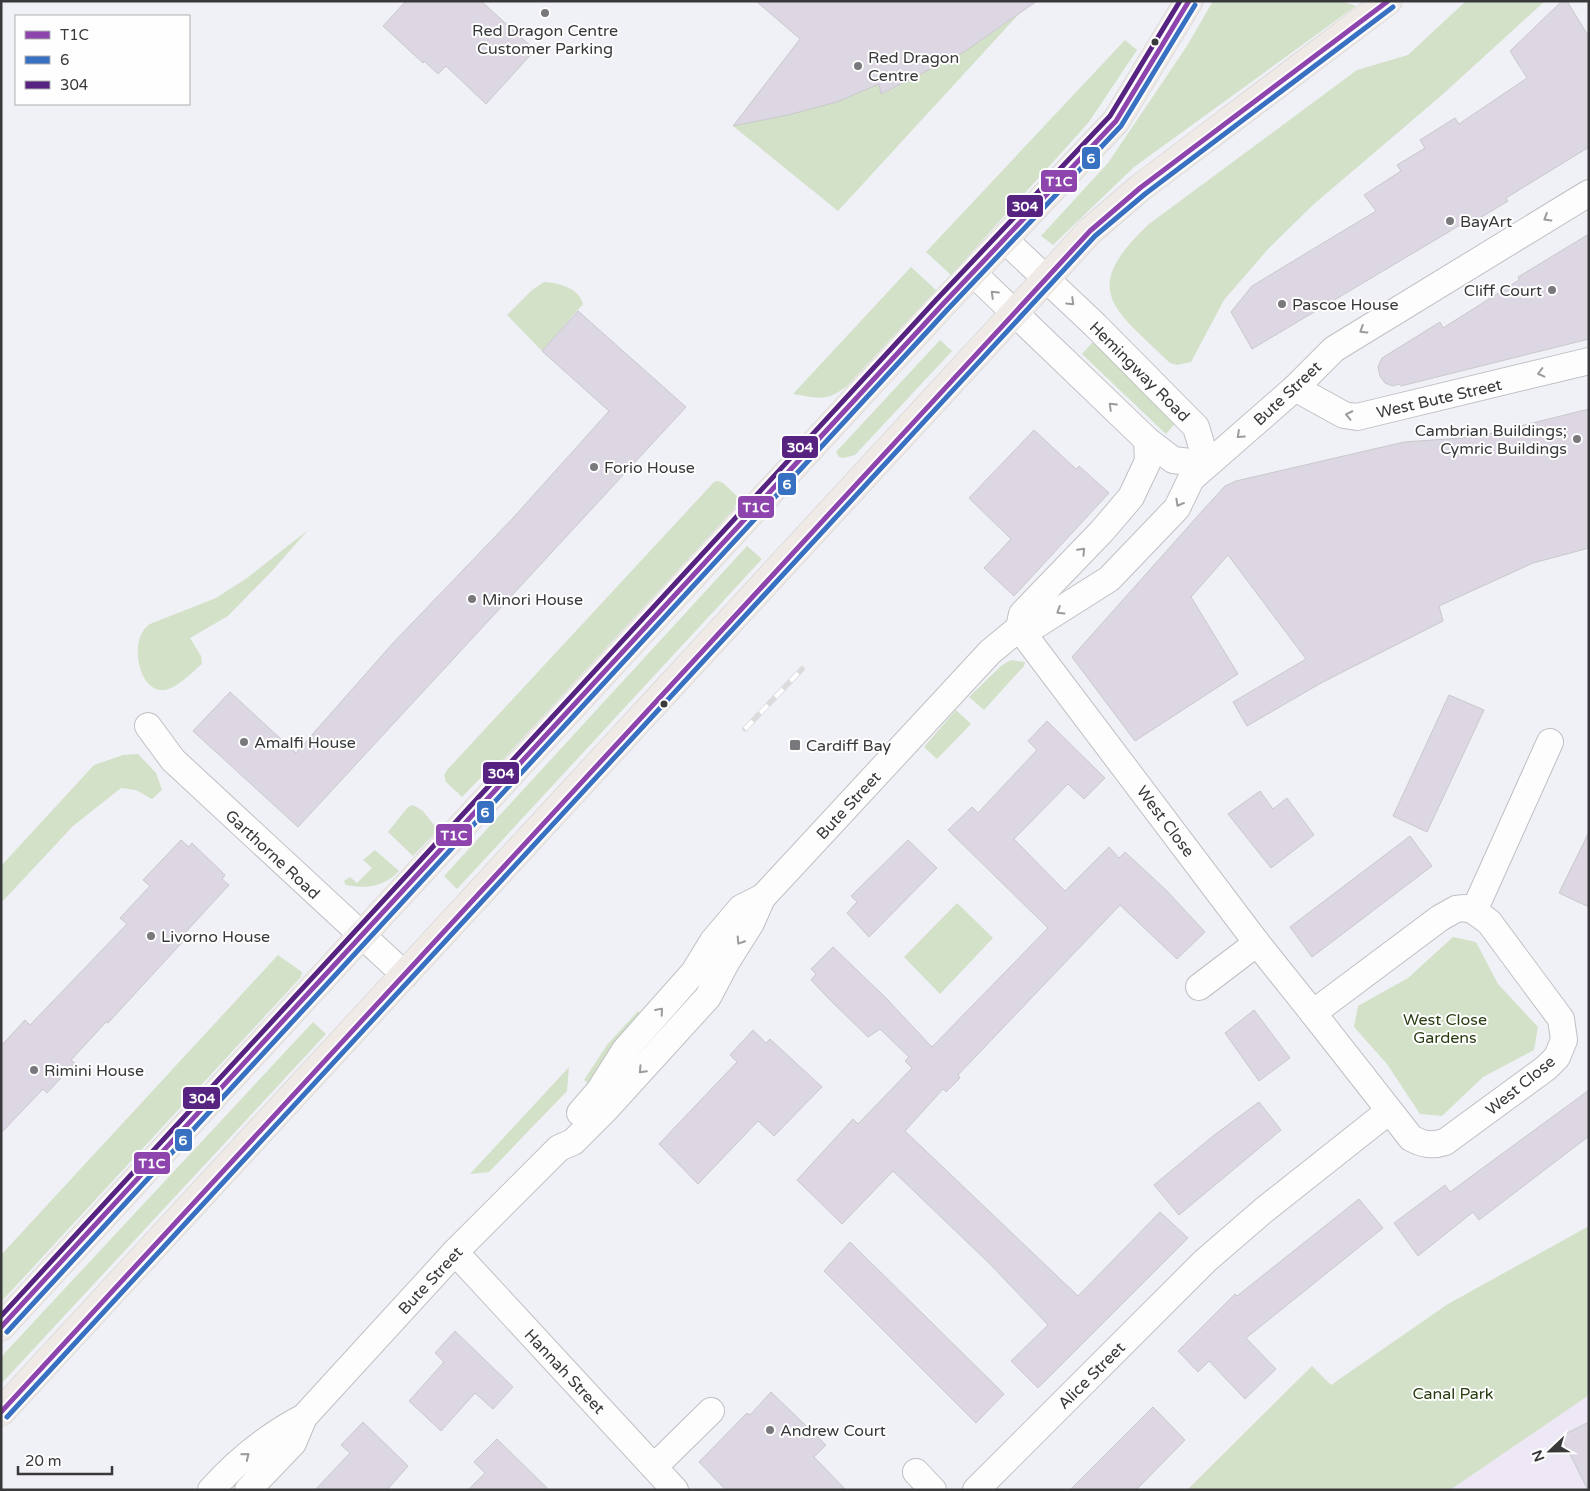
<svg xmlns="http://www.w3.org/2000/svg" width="1590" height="1491" viewBox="0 0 1590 1491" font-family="'Varela Round',sans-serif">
  <rect width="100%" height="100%" fill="#f0f1f6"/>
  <path fill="#eee8f6" d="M1589,1395V1490H1450L1587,1396Z"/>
  <g fill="#d2e1c7">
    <path d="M1213,1H1341L1356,6L1134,167L1053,245L1041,236L1108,163L1187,46Z"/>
    <path d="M1466,1H1545L1442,95L1314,204L1269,248L1224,300L1191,362L1177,365L1170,363C1114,308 1078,291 1149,224L1357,70L1408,55Z"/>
    <path d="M1019,14L838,211L733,126C786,116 829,105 879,84L882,94L964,52Z"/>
    <path d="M1125,40L1137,50L1089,122L951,275L926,252Z"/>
    <path d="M911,267L936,290L846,387C825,402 818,398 793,394Z"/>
    <path d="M544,282C559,283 579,288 583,304L542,351L507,315L531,291Z"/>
    <path d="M940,340L952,351L855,455L843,458L839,457L836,452Z"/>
    <path d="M1093,342L1176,422L1166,434L1082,354Z"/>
    <path d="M718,481L723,483L739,498L734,509L497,766L491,767L462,797L446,782L444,775L447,770L714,482Z"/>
    <path d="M308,530L272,571L228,616L190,638L201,656L202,664C192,672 178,688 164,690C139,693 127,639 150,624L216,598L247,578Z"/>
    <path d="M747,546L762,559L457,889L444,876Z"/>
    <path d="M1011,660L1025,662L1024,666L984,710L969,697L1002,665Z"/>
    <path d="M956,710L971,724L937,759L924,747Z"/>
    <path d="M138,754L156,773L162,790L152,799L136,790L121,788L73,826L1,903V866L94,765L123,755Z"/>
    <path d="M413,805L423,811L438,830L413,856L388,832L408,807Z"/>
    <path d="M375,850L399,871C384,887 366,889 346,885L344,881L350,877L357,883L372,868L363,860Z"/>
    <path d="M957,903L993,938L940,994L904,957Z"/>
    <path d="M1453,937L1476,942L1498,984L1538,1027L1534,1050L1483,1077L1442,1116L1420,1114L1387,1064L1354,1027L1358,1006L1408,978Z"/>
    <path d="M278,955L302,972L301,977L1,1302V1255Z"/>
    <path d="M638,1011L644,1017L592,1085L584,1080L607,1045Z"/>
    <path d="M313,1022L326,1034L1,1384V1357Z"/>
    <path d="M569,1067L567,1091L489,1172L470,1174Z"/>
    <path d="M1589,1226V1395L1450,1490H1187L1312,1366L1331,1385L1448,1304Z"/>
  </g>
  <g fill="#dcd7e2" stroke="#c9c9cc">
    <path d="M406,1H481L535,50L486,104L446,66L438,74L424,61L423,63L383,26Z"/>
    <path d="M756,1H1037L964,52L881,94L879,84L837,102L788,115L733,126L800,39Z"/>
    <path d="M1562,1H1567L1589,37V147L1506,198L1508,201L1470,224L1467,221L1252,349L1231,312L1252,286L1376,211L1364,195L1401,171L1397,165L1425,148L1420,140L1455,118L1459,124L1527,78L1510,51Z"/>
    <path d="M1589,234V339L1401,386L1399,384L1393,386L1385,383L1380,376L1378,367L1382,358L1440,322L1443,328L1519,280L1518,277Z"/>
    <path d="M578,311L686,407L298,827L193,731L230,692L296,753L393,643L513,518L609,411L542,351Z"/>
    <path d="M1589,409V548L1533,563L1439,606L1443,621L1321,683L1247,726L1233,702L1306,659L1228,555L1191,597L1238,674L1135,741L1072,657L1204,509L1225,486L1236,481L1404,442L1476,437Z"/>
    <path d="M1034,430L1076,469L1079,466L1109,493L1014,596L984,568L1011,539L969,498Z"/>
    <path d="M1449,695L1484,710L1427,832L1393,816Z"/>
    <path d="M1047,721L1105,778L1084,799L1068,784L1014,839L1065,891L1109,847L1119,858L1125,852L1167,891L1205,932L1177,959L1120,905L958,1075L960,1078L946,1092L943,1089L905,1131L1078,1296L1160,1212L1188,1238L1038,1388L1011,1361L1048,1325L990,1264L893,1171L842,1224L797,1180L853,1119L858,1124L912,1068L905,1061L909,1057L880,1029L868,1037L830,1000L811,980L816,974L811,969L833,947L885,997L932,1047L1048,928L948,830L972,807L978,813L1037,750L1028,741Z"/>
    <path d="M1260,791L1273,809L1287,798L1314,835L1271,868L1228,814Z"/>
    <path d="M1589,832V907L1559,893Z"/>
    <path d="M1410,836L1432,866L1312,957L1290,927Z"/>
    <path d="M181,840L189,847L192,843L225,875L222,879L229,885L184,934L187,937L108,1023L106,1022L71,1060L75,1063L47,1093L43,1089L1,1133V1046L25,1020L30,1025L127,924L120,918L150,886L143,880Z"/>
    <path d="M908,840L937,868L869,937L847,913L857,902L851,896Z"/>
    <path d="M1254,1010L1290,1058L1259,1081L1225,1033Z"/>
    <path d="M753,1030L766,1043L770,1039L822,1087L774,1136L758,1121L698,1184L659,1144L737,1062L730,1055Z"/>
    <path d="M1589,1090V1136L1479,1220L1473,1212L1418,1256L1394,1223L1445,1185L1450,1192Z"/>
    <path d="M1259,1102L1281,1130L1179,1215L1154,1185L1213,1136Z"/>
    <path d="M1359,1199L1383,1228L1246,1338L1276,1369L1245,1399L1209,1361L1198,1372L1178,1351L1235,1294L1237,1296Z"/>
    <path d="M850,1242L1004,1394L976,1423L824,1271Z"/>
    <path d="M455,1331L513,1387L493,1409L475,1393L441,1431L409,1401L444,1362L435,1353Z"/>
    <path d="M771,1392L826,1445L814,1457L846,1490H726L699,1462L747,1413L750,1415Z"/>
    <path d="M1153,1407L1185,1440L1136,1490H1070Z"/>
    <path d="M363,1422L408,1466L387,1490H315L350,1453L341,1445Z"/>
    <path d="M1589,1422V1490H1588L1561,1436Z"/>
    <path d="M497,1439L549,1490H468L485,1473L474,1462Z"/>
  </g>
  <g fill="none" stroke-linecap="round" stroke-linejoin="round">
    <g stroke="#bfc0c3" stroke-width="28">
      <g id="minor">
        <path d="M1005,240L1095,325L1196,427L1207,464"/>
        <path d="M973,273L1147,440L1173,460L1207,464"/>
        <path d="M1295,388L1344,415L1357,417L1589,361"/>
        <path d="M1019,628L1257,943L1313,1013"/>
        <path d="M1019,628L1022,614L1102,531L1131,497L1148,461L1147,440"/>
        <path d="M148,726L173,760L405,975"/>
        <path d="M1465,908L1474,911L1489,922L1561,1019L1564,1040L1557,1057L1546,1068L1445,1142C1432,1146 1424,1145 1411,1138L1313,1013L1440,918L1456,909Z"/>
        <path d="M1474,911L1550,742"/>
        <path d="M1199,987L1257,943"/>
        <path d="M580,1113L599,1091L625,1050L694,972L713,941L741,908L761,898"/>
        <path d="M455,1252L675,1490"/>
        <path d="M654,1467L711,1411"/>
        <path d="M916,1472L933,1490"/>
        <path d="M211,1490C238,1460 269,1435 304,1417"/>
        <path d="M248,1490L293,1443L304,1417L455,1252L559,1148L573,1142L606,1109L708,997L727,961L751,923L762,898L990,652L1019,628L1033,627L1109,579L1177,508L1191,479L1295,388L1334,349L1589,193"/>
        <path d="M976,1490L1205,1261L1264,1210L1389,1111"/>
      </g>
    </g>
    <g stroke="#cecfd1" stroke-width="29">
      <g id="primary">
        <path d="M1,1327L943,304L1116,121L1189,1"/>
        <path d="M1,1412L1090,231L1140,188L1388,1"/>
      </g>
    </g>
    <use href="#minor" stroke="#fdfdfe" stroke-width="26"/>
    <use href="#primary" stroke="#efeae6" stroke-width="28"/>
    <g stroke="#dcdcdc" stroke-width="5.5">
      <path id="rail" d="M745,729L802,669"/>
    </g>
    <use href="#rail" stroke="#fefefe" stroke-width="4" stroke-dasharray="11" stroke-linecap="butt"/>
    <g stroke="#fefefe" stroke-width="9">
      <g id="bus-1">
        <path d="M1,1327L943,304L1116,121L1189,1"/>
        <path d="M1,1412L1090,231L1140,188L1388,1"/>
      </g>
    </g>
    <g stroke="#fefefe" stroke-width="9">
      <g id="bus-2">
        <path d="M7,1332L948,309L1121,126L1195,5"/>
        <path d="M7,1417L1095,236L1145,194L1393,7"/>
      </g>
    </g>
    <g stroke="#fefefe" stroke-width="9">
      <path id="bus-3" d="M1,1316L937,299L1110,116L1180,1"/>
    </g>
    <use href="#bus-1" stroke="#8e44ad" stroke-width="5"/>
    <use href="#bus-2" stroke="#3871c2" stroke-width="5"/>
    <use href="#bus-3" stroke="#572381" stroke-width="5"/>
  </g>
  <defs><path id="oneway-chevron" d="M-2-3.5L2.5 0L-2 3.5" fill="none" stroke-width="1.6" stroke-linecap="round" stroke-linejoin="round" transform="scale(1.25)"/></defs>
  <g stroke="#9b9b9d">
    <use href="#oneway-chevron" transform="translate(1547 218) rotate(149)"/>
    <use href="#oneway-chevron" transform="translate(994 294) rotate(-136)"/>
    <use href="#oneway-chevron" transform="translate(1071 302) rotate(44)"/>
    <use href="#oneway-chevron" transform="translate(1363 330) rotate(148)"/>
    <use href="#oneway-chevron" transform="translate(1541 373) rotate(166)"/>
    <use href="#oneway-chevron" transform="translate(1112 406) rotate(-136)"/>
    <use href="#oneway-chevron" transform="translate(1349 415) rotate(-168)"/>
    <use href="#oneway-chevron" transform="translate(1240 435) rotate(138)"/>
    <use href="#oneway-chevron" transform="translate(1179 503) rotate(119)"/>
    <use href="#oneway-chevron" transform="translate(1082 551) rotate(-46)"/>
    <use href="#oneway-chevron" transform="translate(1060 611) rotate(148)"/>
    <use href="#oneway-chevron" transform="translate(740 941) rotate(123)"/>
    <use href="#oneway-chevron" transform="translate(660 1011) rotate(-49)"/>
    <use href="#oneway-chevron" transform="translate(642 1070) rotate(133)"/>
    <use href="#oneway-chevron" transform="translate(246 1456) rotate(-39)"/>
  </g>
  <g fill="#79797d" stroke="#fefefe" stroke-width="2">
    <circle cx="545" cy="13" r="5"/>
    <circle cx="858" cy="66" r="5"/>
    <circle cx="1450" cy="221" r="5"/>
    <circle cx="1552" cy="290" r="5"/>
    <circle cx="1282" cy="304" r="5"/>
    <circle cx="1577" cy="439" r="5"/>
    <circle cx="594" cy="467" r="5"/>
    <circle cx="472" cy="599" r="5"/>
    <circle cx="244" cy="742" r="5"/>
    <rect x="789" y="739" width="12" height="12" rx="2.5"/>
    <circle cx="151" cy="936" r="5"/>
    <circle cx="34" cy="1070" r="5"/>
    <circle cx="770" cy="1430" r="5"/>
  </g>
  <g fill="#39393c" stroke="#fefefe" stroke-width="2">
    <circle cx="1155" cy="42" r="4.5"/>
    <circle cx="664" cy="704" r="4.5"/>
  </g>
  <g text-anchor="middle" stroke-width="4" stroke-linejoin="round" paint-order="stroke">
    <g font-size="16" fill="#39393c" stroke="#fefefe" text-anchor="start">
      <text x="545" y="36" text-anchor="middle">Red Dragon Centre<tspan x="545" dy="18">Customer Parking</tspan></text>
      <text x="868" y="63">Red Dragon<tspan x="868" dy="18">Centre</tspan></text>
      <text x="1460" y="227">BayArt</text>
      <text x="1542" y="296" text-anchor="end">Cliff Court</text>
      <text x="1292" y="310">Pascoe House</text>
      <text x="1567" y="436" text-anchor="end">Cambrian Buildings;<tspan x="1567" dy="18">Cymric Buildings</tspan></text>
      <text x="604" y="473">Forio House</text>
      <text x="482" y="605">Minori House</text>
      <text x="254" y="748">Amalfi House</text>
      <text x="806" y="751">Cardiff Bay</text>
      <text x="161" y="942">Livorno House</text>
      <text x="44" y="1076">Rimini House</text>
      <text x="780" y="1436">Andrew Court</text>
    </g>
    <g font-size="16" fill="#39393c" stroke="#fefefe">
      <text transform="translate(1140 371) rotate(45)" y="6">Hemingway Road</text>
      <text transform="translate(1287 393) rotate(-43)" y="6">Bute Street</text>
      <text transform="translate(1439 398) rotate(-13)" y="6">West Bute Street</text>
      <text transform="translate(848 805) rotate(-47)" y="6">Bute Street</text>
      <text transform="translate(1166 821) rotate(53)" y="6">West Close</text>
      <text transform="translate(273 854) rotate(43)" y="6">Garthorne Road</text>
      <text transform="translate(1520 1085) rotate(-39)" y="6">West Close</text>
      <text transform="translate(430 1280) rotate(-47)" y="6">Bute Street</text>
      <text transform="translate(565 1371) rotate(47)" y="6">Hannah Street</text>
      <text transform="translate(1091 1375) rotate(-45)" y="6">Alice Street</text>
    </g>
    <g font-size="16" fill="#293d11" stroke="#fefefe">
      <text x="1445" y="1025">West Close<tspan x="1445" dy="18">Gardens</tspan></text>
      <text x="1453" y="1399">Canal Park</text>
    </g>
  </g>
  <g stroke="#fefefe" stroke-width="2">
    <rect x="1081" y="146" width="20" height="24" rx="5" fill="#3871c2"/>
    <rect x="1040" y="169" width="38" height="24" rx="5" fill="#8e44ad"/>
    <rect x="1006" y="194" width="38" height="24" rx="5" fill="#572381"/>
    <rect x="781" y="435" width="38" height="24" rx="5" fill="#572381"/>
    <rect x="777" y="472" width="20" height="24" rx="5" fill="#3871c2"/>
    <rect x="737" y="495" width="38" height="24" rx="5" fill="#8e44ad"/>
    <rect x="482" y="761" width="38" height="24" rx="5" fill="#572381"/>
    <rect x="476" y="800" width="19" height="24" rx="5" fill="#3871c2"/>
    <rect x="435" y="823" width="38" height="24" rx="5" fill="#8e44ad"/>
    <rect x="182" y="1086" width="39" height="24" rx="5" fill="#572381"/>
    <rect x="174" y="1128" width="19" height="24" rx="5" fill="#3871c2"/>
    <rect x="133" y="1151" width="38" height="24" rx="5" fill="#8e44ad"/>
  </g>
  <g font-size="14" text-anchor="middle" font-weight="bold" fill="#fff">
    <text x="1091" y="163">6</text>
    <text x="1059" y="186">T1C</text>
    <text x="1025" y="211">304</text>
    <text x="800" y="452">304</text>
    <text x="787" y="489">6</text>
    <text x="756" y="512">T1C</text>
    <text x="501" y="778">304</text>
    <text x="485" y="817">6</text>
    <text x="454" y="840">T1C</text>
    <text x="202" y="1103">304</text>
    <text x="183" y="1145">6</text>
    <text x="152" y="1168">T1C</text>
  </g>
  <rect width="1590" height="1491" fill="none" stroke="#39393c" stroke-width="5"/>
  <rect x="15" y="15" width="175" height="90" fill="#fefefe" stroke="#afafb0"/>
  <rect x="25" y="31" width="25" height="8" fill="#8e44ad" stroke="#afafb0"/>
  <text x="60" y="40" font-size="15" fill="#39393c">T1C</text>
  <rect x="25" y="56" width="25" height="8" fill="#3871c2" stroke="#afafb0"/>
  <text x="60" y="65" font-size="15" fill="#39393c">6</text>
  <rect x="25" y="81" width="25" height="8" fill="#572381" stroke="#afafb0"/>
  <text x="60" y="90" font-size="15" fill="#39393c">304</text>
  <g transform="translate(1550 1451) rotate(248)" stroke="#fefefe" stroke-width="4" paint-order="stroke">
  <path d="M0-4L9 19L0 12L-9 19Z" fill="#39393c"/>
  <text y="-8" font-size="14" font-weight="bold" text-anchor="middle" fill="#39393c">N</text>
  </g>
  <path d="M18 1466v8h94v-8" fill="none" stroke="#39393c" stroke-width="2.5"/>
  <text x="25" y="1466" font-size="15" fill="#39393c" stroke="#fefefe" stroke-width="4" paint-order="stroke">20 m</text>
</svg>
